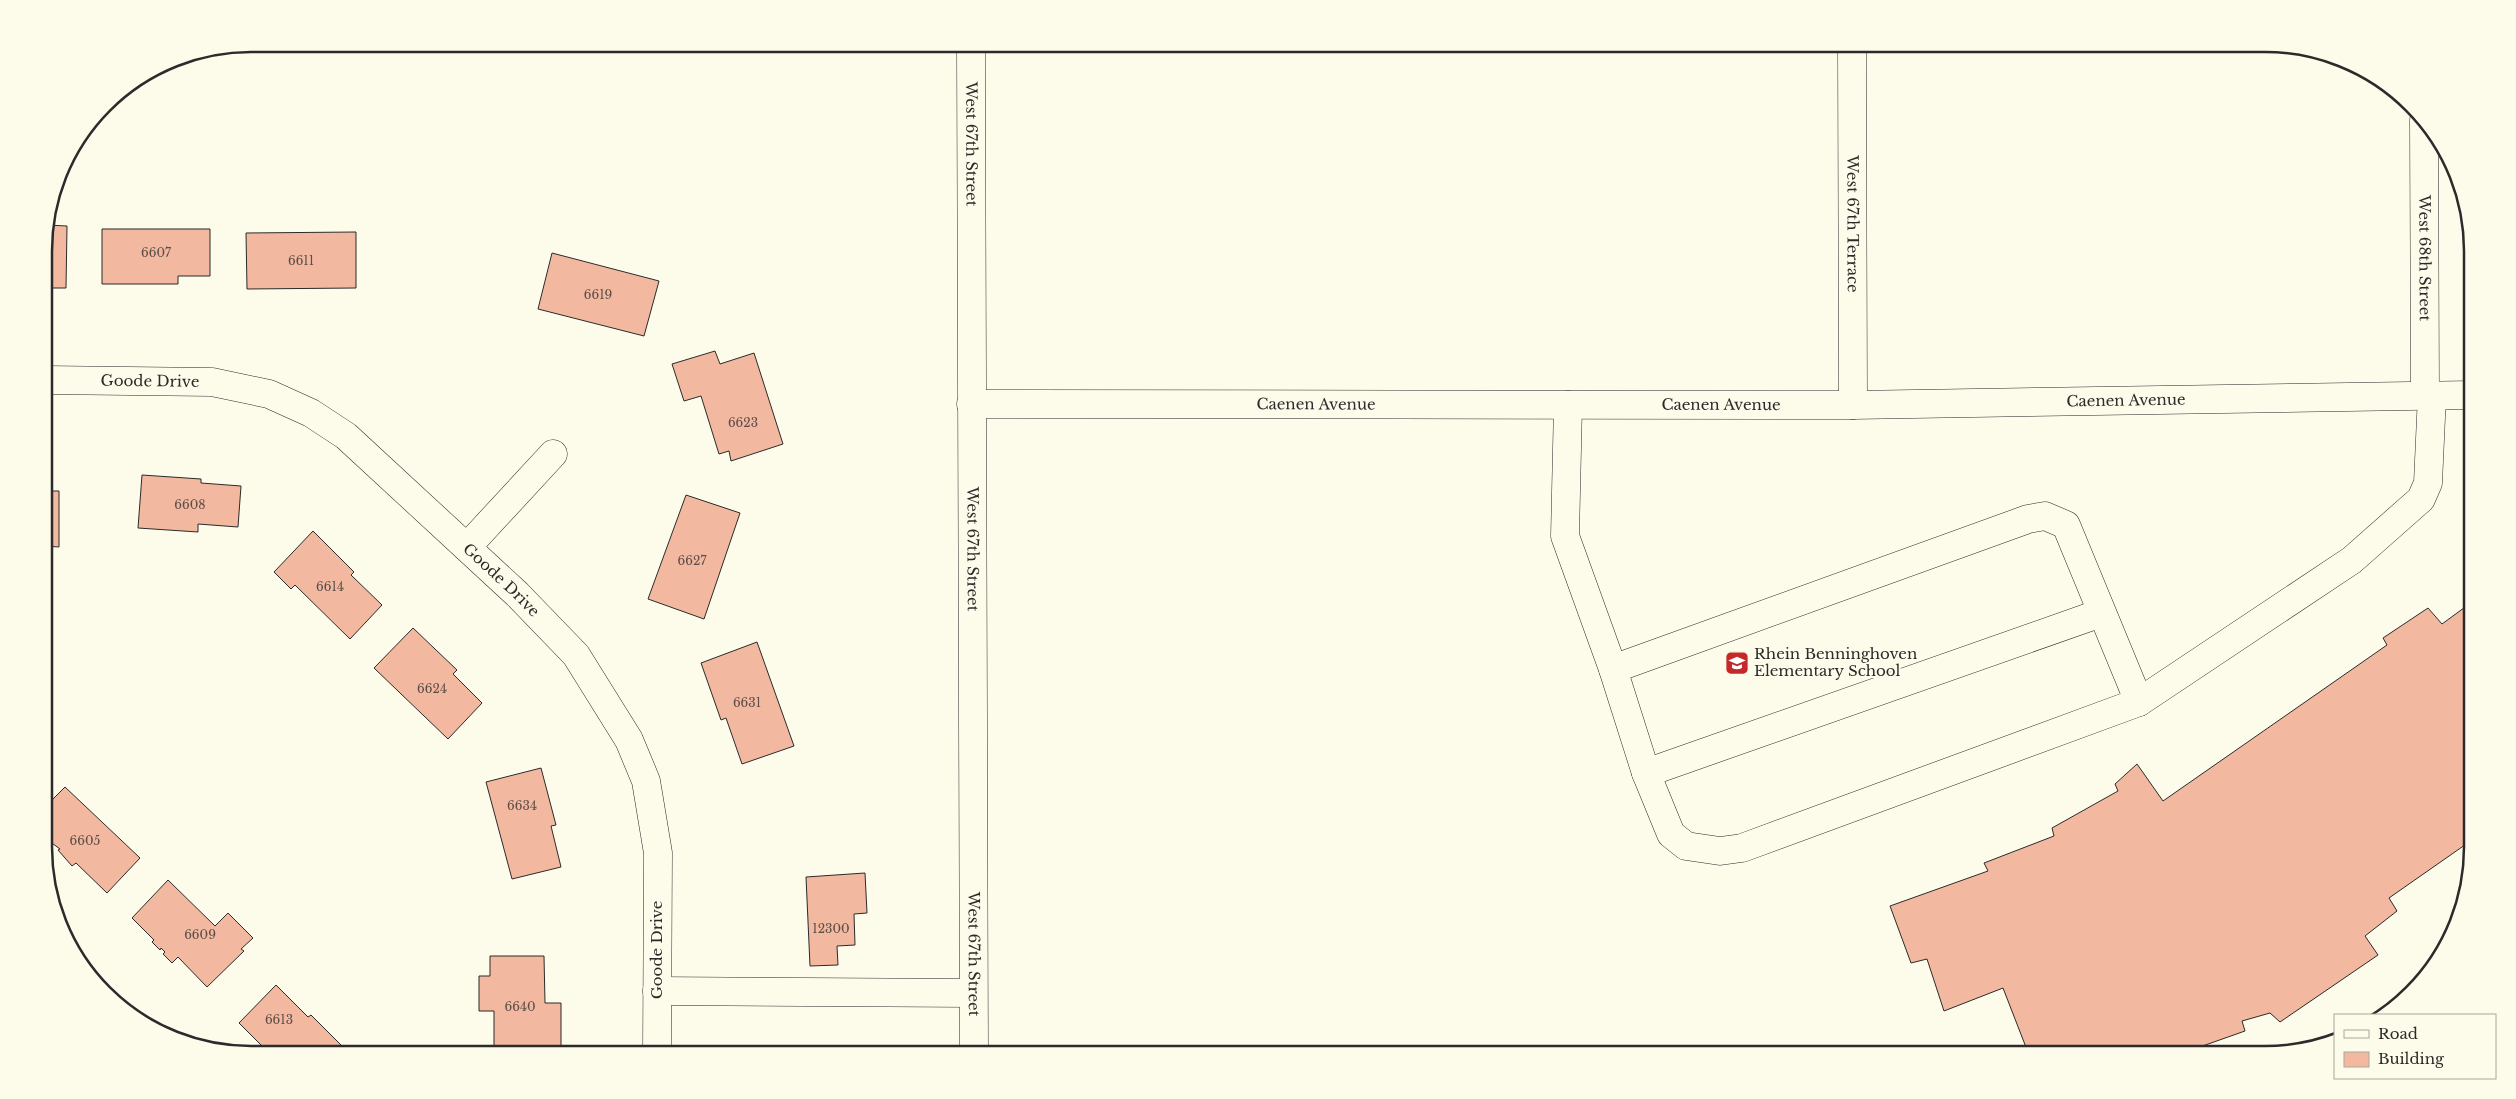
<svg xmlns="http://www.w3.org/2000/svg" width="2516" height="1099" viewBox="0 0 2516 1099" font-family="'Libre Baskerville',serif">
  <rect width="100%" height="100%" fill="#fdfbea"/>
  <g fill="#f2b8a0" stroke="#2b2b2b">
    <path d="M47,225L67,226L66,288H44V237Z"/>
    <path d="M102,229H210V276H178V284H102Z"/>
    <path d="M356,232V288L247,289L246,233Z"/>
    <path d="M552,253L659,281L644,336L538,309Z"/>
    <path d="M715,351L720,364L754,353L783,444L731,461L729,451L719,454L701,396L684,401L672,364Z"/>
    <path d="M142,475L201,479V483L241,486L238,527L198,524V532L138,528Z"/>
    <path d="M45,491H59V547L45,546Z"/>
    <path d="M686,495L740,513L704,619L648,599Z"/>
    <path d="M313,531L354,572L351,575L382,605L350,639L295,585L291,589L274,572Z"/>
    <path d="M2472,602V840L2389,898L2397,911L2365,936L2378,955L2280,1022L2270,1013L2242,1021L2245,1031L2177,1055H2029L2003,988L1944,1011L1927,959L1911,963L1890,906L1988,871L1984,863L2054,836L2052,828L2118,791L2115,784L2137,764L2163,801L2387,645L2383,638L2428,608L2442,624Z"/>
    <path d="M413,628L457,670L453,674L482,703L448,739L374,668Z"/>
    <path d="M757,642L794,746L742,764L726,718L721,720L701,663Z"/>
    <path d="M541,768L556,825L551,826L561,867L512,879L486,782Z"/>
    <path d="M65,787L140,858L107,893L76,863L72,866L58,850L60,849L45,838V807Z"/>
    <path d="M865,873L867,913L854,914L855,945L837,946L838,965L810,966L806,877Z"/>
    <path d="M168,880L215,926L228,913L253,938L241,949L244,951L207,987L178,957L172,963L163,954L165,952L161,948L160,950L152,942L154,940L132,918Z"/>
    <path d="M490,956H544L545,1003H561V1052L494,1053V1011H479V976H490Z"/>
    <path d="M276,985L308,1017L311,1015L343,1047L335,1055H271L239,1023Z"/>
  </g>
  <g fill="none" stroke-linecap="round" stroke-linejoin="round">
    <g stroke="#2b2b2b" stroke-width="29">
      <g id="minor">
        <path id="s1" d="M971,44L974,1055"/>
        <path id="s2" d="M1852,44L1853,405"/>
        <path id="s3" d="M2424,120L2425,395"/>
        <path id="s4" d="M45,380L212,382L269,394L311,413L346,436L517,594L576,655L629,740L646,781L658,853L657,1055"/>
        <path id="s5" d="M971,404L1853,405L2471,395"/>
        <path d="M1568,405L1565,536L1613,669L1646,773L1671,834L1686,846L1720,851L1742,848L2139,702L2352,560L2421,499L2428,483L2432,395"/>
        <path d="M467,547L553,454"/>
        <path d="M1613,669L2028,519L2045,516L2066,525L2139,702"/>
        <path d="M1646,773L2101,613"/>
        <path d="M657,991L973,993"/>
      </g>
    </g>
    <use href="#minor" stroke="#fdfbea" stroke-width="28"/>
  </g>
  <defs>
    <g id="school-square" transform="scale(1.25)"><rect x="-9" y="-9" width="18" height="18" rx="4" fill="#c62828" stroke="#fdfbea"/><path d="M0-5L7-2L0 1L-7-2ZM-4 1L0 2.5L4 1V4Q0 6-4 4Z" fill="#fff"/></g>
  </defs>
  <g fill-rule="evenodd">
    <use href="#school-square" x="1737" y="663"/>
  </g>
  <g text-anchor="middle" stroke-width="4" stroke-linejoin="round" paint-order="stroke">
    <g font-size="12" fill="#5d4e48">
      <text x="156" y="257">6607</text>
      <text x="301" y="265">6611</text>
      <text x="598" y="299">6619</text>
      <text x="743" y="427">6623</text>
      <text x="190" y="509">6608</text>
      <text x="692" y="565">6627</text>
      <text x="330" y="591">6614</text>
      <text x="432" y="693">6624</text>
      <text x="747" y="707">6631</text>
      <text x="522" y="810">6634</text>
      <text x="85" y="845">6605</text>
      <text x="831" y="933">12300</text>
      <text x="200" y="939">6609</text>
      <text x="520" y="1011">6640</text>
      <text x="279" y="1024">6613</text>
    </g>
    <g font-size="15" fill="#2b2b2b" stroke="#fdfbea">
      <text dy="5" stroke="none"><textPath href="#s1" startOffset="100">West 67th Street</textPath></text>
      <text dy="5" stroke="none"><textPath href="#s2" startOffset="180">West 67th Terrace</textPath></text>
      <text dy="5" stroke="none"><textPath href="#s3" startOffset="138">West 68th Street</textPath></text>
      <text dy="5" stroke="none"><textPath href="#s4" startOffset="105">Goode Drive</textPath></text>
      <text dy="5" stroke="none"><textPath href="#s5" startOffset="1155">Caenen Avenue</textPath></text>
      <text dy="5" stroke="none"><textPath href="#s5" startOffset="345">Caenen Avenue</textPath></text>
      <text dy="5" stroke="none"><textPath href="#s5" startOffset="750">Caenen Avenue</textPath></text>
      <text dy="5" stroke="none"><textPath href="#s1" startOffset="505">West 67th Street</textPath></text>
      <text dy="5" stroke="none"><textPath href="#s4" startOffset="525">Goode Drive</textPath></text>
      <text transform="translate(657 950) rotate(-90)" y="5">Goode Drive</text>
      <text dy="5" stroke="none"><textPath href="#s1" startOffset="910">West 67th Street</textPath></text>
    </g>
    <g font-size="15" fill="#2b2b2b" stroke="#fdfbea" text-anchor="start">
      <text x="1754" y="659">Rhein Benninghoven<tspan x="1754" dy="17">Elementary School</tspan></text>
    </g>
  </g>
  <path d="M0 0H2516V1099H0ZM251 52H2265A199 199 0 0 1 2464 251V847A199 199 0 0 1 2265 1046H251A199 199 0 0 1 52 847V251A199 199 0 0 1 251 52Z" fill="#fdfbea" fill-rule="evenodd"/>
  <path fill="none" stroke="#2b2b2b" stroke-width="2.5" d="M251 52H2265A199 199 0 0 1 2464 251V847A199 199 0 0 1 2265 1046H251A199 199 0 0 1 52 847V251A199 199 0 0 1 251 52Z"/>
  <rect x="2334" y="1014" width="162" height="65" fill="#fdfbea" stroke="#a9a89e"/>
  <rect x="2344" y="1030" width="25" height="8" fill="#fdfbea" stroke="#a9a89e"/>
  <text x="2378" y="1039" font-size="15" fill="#2b2b2b">Road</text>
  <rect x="2344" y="1052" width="25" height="15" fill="#f2b8a0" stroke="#a9a89e"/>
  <text x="2378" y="1064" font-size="15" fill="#2b2b2b">Building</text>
</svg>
